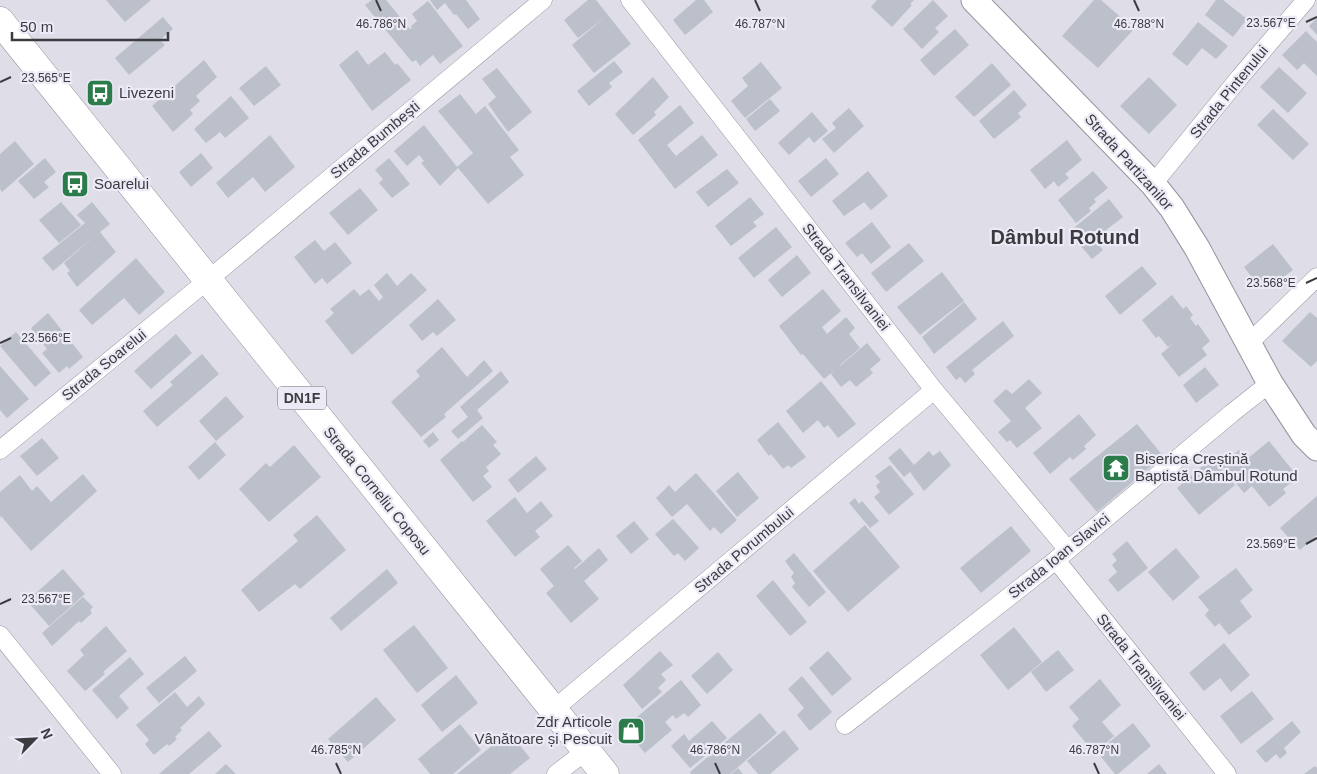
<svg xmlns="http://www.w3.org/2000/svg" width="1317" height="774" viewBox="0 0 1317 774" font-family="Arial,sans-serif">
  <rect width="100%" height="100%" fill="#dedde8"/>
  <g fill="#bbc0ca">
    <path d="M106,0H151L125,22Z"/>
    <path d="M372,0H386L410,29L412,28L411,26L417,21L412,14L428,1L463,46L440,64L433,55L420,66L416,60L412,62L365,5Z"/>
    <path d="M430,0H466L480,19L468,29L456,14L454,15L445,3L437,10Z"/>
    <path d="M588,0H596L631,44L594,73L572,45L605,17L578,38L564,20Z"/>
    <path d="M696,0H704L713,12L685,35L673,20Z"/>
    <path d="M877,0H914L910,4L912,5L892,27L871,7Z"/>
    <path d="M933,0L948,16L935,28L939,32L922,49L903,29Z"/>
    <path d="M1094,0H1101L1134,29L1098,68L1062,36Z"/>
    <path d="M1216,0H1223L1247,19L1233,37L1205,15Z"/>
    <path d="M163,17L173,29L160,40L165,45L129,75L115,58Z"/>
    <path d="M1317,18V35L1309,26Z"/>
    <path d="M1198,22L1228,46L1216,59L1202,48L1187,66L1172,54Z"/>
    <path d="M955,29L969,45L934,76L920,60Z"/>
    <path d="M1306,31L1317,42V76L1304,63L1297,70L1282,55Z"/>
    <path d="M357,50L368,65L385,52L395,65L397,63L411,80L372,111L339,65Z"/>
    <path d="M204,60L217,77L196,96L200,101L190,110L193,114L173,132L152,106Z"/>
    <path d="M614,61L623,72L609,83L612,87L589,106L577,91Z"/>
    <path d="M761,62L782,88L745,118L731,101L748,86L742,78Z"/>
    <path d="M992,63L1011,85L974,117L955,97Z"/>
    <path d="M266,66L281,85L254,106L239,88Z"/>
    <path d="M1279,67L1307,93L1288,113L1260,87Z"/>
    <path d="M497,68L532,112L508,132L488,104L496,97L482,79Z"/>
    <path d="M653,77L669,97L654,112L656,115L633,135L615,114Z"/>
    <path d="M1149,77L1177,105L1149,134L1120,106Z"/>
    <path d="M1014,90L1027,105L1018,113L1021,117L994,139L979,121Z"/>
    <path d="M460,94L476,114L485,106L519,150L510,157L524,175L488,204L458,168L440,186L421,163L424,161L419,155L407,166L394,151L424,125L457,167L473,153L438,111Z"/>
    <path d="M231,96L249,118L225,138L220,132L206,143L194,129Z"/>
    <path d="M770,99L780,111L755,131L746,119Z"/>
    <path d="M680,105L694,123L667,145L676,156L702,135L718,155L675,189L638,140Z"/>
    <path d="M849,108L864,126L834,153L822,139L836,128L832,123Z"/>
    <path d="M1273,109L1309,144L1293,160L1257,125Z"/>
    <path d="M812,112L828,131L814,143L809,137L789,155L778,143Z"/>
    <path d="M270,135L295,167L265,192L253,177L228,198L216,183Z"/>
    <path d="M1067,140L1082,160L1065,174L1069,178L1058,187L1054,181L1045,189L1030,170Z"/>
    <path d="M15,141L34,164L2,192L0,189V154Z"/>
    <path d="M201,153L213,168L191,187L179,172Z"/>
    <path d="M45,158L56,172L44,182L49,187L34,199L18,181Z"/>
    <path d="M389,158L410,184L392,198L379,183L383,179L375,170Z"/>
    <path d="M826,158L839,174L811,197L798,181Z"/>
    <path d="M727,169L739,183L708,207L696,192Z"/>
    <path d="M868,171L888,196L871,210L864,202L844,216L832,201Z"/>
    <path d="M1093,171L1108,188L1094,199L1096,202L1089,208L1091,211L1076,223L1058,200Z"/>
    <path d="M360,188L378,210L348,235L329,213Z"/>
    <path d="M750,197L764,214L753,222L757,226L731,246L715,226Z"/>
    <path d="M1109,199L1123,217L1106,230L1110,235L1098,244L1103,250L1092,259L1069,232Z"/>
    <path d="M61,202L81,225L59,243L39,220Z"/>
    <path d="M92,202L110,224L100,232L116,252L77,287L67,273L70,271L64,263L97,234L53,271L42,258L85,223L77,215Z"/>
    <path d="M872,222L891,247L871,264L862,253L857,257L845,243Z"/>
    <path d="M776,227L792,247L754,278L738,258Z"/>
    <path d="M315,240L324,251L335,242L352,263L327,284L322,278L315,284L294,257Z"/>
    <path d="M909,243L924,261L886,292L871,273Z"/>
    <path d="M1273,244L1293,270L1279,280L1275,277L1271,281L1268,276L1257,284L1244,267Z"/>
    <path d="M797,255L811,273L782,297L768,280Z"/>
    <path d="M136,258L165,292L139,315L124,298L92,325L79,310Z"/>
    <path d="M1142,266L1157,284L1120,315L1105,296Z"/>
    <path d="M942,272L964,301L920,335L897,307Z"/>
    <path d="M387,273L397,286L411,273L427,290L352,355L325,321L334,313L330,309L354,289L360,296L369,289L379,301L383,297L374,285Z"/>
    <path d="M823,289L841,311L822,327L827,334L846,317L855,328L849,334L860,348L840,365V366L867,343L881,360L870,369L873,373L856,387L850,380L841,387L831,374L835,370L824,379L803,354L801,355L779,326Z"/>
    <path d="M1172,295L1183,309L1186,306L1193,315L1190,318L1196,326L1198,324L1210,341L1202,348L1207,355L1179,377L1161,354L1175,342L1168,347L1159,336L1156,338L1142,320Z"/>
    <path d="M438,299L456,320L437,336L433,332L422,341L409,325Z"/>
    <path d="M964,302L977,319L934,354L922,337Z"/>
    <path d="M1310,312L1317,318V361L1311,367L1282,341Z"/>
    <path d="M48,313L83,357L69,369L67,366L59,373L42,353L47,349L31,328Z"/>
    <path d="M1003,321L1014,336L972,370L975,374L965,383L960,377L956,380L946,367Z"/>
    <path d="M16,332L51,373L35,387L0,346Z"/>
    <path d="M176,334L192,353L151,389L134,371Z"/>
    <path d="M442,347L467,377L484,360L493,371L444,414L446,417L421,437L391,402L420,376L416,371Z"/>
    <path d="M202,354L219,374L157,427L143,411L173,385L170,382Z"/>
    <path d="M0,366L29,399L7,418L0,410Z"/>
    <path d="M1205,367L1219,385L1196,403L1183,385Z"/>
    <path d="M501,371L509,382L477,410L483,418L458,439L451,431L468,417L460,407Z"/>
    <path d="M1029,379L1042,393L1025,408L1042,428L1017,448L1010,440L1007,442L998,432L1011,421L993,401L1006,389L1012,394Z"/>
    <path d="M821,381L856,424L838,438L828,425L824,428L818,420L803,433L786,411Z"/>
    <path d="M226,396L244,417L216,441L199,421Z"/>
    <path d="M1079,414L1096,435L1084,446L1086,449L1073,460L1070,457L1050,474L1033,453Z"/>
    <path d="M778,422L806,457L791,468L788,465L783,469L771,454L769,456L757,440Z"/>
    <path d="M1137,424L1163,456L1097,512L1069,479Z"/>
    <path d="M482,425L497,442L493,445L501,454L486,467L489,471L483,476L492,487L473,502L440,460L462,441L463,442Z"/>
    <path d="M433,432L439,440L429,448L423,441Z"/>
    <path d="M42,438L59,458L37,476L20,456Z"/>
    <path d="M1269,441L1298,477L1283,489L1286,493L1269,507L1252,486L1244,493L1221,465L1239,450L1247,459Z"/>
    <path d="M215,442L226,455L199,480L188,467Z"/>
    <path d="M294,445L321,477L269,522L239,489L266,463L270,467Z"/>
    <path d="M900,448L914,465L929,451L933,456L940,451L951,465L924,491L910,472L904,477L888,458Z"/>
    <path d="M536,456L547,469L518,493L508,480Z"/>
    <path d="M1212,458L1235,485L1199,515L1177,488Z"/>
    <path d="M890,465L914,494L889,515L874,497L880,492L876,486L880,482L875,476Z"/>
    <path d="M738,472L759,498L737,517L716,491Z"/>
    <path d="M696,473L737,520L721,534L714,527L710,531L687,504L672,517L656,498L669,485L675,492Z"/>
    <path d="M83,474L97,491L31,551L1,516L0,518V492L20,475L32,491L37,486L51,502Z"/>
    <path d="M1317,496V535L1300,550L1280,528Z"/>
    <path d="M515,497L527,513L541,501L553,516L535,531L540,537L515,557L486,521Z"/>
    <path d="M855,498L859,504L862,501L879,521L870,528L849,503Z"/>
    <path d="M317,515L346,550L300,589L295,584L259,612L241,590L298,541L293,535Z"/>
    <path d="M673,519L699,548L685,561L678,553L674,556L655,534Z"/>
    <path d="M634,521L649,539L631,554L616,536Z"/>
    <path d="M865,525L900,567L848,612L813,571Z"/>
    <path d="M1011,526L1031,551L981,593L960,568Z"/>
    <path d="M1127,541L1148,568L1118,592L1108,580L1117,572L1112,565L1117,560L1112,554Z"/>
    <path d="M568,545L582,561L574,568L575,569L599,548L608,560L584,581L599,599L571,623L546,593L554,586L540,569Z"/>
    <path d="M1176,548L1200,577L1173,601L1148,572Z"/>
    <path d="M794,553L826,592L809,607L792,587L795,583L791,577L794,573L785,561Z"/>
    <path d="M1236,568L1253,590L1240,601L1252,617L1229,635L1219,623L1215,627L1205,615L1209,610L1198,597Z"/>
    <path d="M63,569L85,594L49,626L27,601Z"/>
    <path d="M387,569L398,583L341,631L330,618Z"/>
    <path d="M773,580L807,622L790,636L756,596Z"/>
    <path d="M83,597L93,607L90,610L92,613L81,623L79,621L52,646L42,633Z"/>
    <path d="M414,625L448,668L417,693L383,650Z"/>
    <path d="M106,626L127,651L103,672L105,674L85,691L67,671L84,655L80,650Z"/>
    <path d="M1014,627L1042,662L1008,690L980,655Z"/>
    <path d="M1224,643L1250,675L1231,692L1220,678L1204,691L1189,673Z"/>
    <path d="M1058,650L1074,670L1046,692L1031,672Z"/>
    <path d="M660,651L673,665L661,674L666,680L658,688L662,692L642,709L623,685Z"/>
    <path d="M828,651L852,679L832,696L809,668Z"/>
    <path d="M718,652L733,670L707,694L691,676Z"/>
    <path d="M185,656L197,671L159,703L146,688Z"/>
    <path d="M130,657L144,674L119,696L129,708L117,719L92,690Z"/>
    <path d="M456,675L478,703L442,732L421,705Z"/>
    <path d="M802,676L832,712L810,731L797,715L804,708L788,689Z"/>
    <path d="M1100,679L1121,705L1102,722L1114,736L1094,753L1072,726L1079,719L1069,707Z"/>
    <path d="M681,680L701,705L688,717L684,713L676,719L673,715L665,722L672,730L645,753L624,728Z"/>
    <path d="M1252,691L1274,719L1241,744L1220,716Z"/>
    <path d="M175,692L187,707L199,696L205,704L180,728L182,730L175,737L177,739L169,746L167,744L154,755L145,744L149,740L136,725Z"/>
    <path d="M376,697L396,720L348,762L328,739Z"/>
    <path d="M760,713L777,733L730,774H691L690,772Z"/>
    <path d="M712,721L727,738L690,768L671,746L684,734L689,741Z"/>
    <path d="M1292,721L1301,732L1284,748L1287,753L1280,759L1276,754L1266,763L1256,751Z"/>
    <path d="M1133,723L1151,746L1118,774H1115L1097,752Z"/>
    <path d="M460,724L481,750L453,774H430L418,759Z"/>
    <path d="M784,730L799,749L770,774H758L747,761Z"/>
    <path d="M209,731L222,746L189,774H159Z"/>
    <path d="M509,732L530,758L510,774H457Z"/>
    <path d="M226,764L236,774H215Z"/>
    <path d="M1159,764L1167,774H1147Z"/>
    <path d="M1315,766L1317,768V774H1304Z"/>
    <path d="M738,768L743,774H731Z"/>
  </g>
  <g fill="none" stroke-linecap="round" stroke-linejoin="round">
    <g stroke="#9695a0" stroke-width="19">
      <g id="street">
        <path d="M630,0L934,390L1068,550"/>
        <path d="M1153,184L1240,77L1306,0"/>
        <path d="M1248,344L1317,277"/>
        <path d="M0,450L208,280L543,0"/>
        <path d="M1056,560L1227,774"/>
        <path d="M0,635L112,774"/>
        <path d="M553,710L934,390"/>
        <path d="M845,725L1056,560L1232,413L1270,383"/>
        <path d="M556,774L586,751"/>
      </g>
    </g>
    <g stroke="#9695a0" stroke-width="27">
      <path id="secondary" d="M974,0L1153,184L1172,208L1197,248L1270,383L1304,435L1317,448"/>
    </g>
    <g stroke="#9695a0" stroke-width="29">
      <path id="primary" d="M0,21L605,774"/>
    </g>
    <use href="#street" stroke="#fff" stroke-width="18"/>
    <use href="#secondary" stroke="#fff" stroke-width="25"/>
    <use href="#primary" stroke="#fff" stroke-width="28"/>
  </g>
  <path fill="none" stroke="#3c3c40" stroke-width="2" d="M376,0L381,11M755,0L760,11M1134,0L1139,11M1306,22L1317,17M0,82L11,77M1306,283L1317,278M0,343L11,338M1306,544L1317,538M0,604L11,599M336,763L341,774M715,763L720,774M1094,763L1099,774"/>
  <defs>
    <g id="bus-square" transform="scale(1.4375)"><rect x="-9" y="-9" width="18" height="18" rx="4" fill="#2c7b4a" stroke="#eceaf6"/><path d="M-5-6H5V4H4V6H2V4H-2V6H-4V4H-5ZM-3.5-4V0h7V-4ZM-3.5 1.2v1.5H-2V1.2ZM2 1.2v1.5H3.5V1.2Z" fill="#fff"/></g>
    <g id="temple-square" transform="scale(1.4375)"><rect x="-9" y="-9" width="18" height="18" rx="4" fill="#2c7b4a" stroke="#eceaf6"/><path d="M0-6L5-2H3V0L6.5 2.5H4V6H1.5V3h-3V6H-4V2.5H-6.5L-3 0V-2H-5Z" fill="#fff"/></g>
    <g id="shop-square" transform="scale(1.4375)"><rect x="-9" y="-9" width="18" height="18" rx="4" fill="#2c7b4a" stroke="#eceaf6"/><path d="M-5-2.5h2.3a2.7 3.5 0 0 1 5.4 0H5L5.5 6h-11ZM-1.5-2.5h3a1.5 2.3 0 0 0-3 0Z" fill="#fff"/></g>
  </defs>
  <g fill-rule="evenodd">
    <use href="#bus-square" x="100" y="93"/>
    <use href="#bus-square" x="75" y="184"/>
    <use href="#temple-square" x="1116" y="468"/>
    <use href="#shop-square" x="631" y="731"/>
  </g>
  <g text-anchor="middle" stroke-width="4.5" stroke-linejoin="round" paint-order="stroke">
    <rect fill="#eceaf6" stroke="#717077" stroke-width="1" x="278" y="386.5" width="48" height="23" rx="4"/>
    <g font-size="14" font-weight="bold" fill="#3c3c40">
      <text x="302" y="403">DN1F</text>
    </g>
    <g font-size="15" fill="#3c3c40" stroke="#eceaf6">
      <text transform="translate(1229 92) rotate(-51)" y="5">Strada Pintenului</text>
      <text transform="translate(375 140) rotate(-40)" y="5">Strada Bumbești</text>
      <text transform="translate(1129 162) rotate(48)" y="5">Strada Partizanilor</text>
      <text transform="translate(846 277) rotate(52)" y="5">Strada Transilvaniei</text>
      <text transform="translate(104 365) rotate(-39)" y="5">Strada Soarelui</text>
      <text transform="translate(377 491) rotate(51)" y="5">Strada Corneliu Coposu</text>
      <text transform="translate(744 550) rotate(-40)" y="5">Strada Porumbului</text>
      <text transform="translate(1059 556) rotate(-39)" y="5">Strada Ioan Slavici</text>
      <text transform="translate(1141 667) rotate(51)" y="5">Strada Transilvaniei</text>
    </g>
    <g font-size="15" fill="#3c3c40" stroke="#eceaf6" text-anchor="start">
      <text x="119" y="98">Livezeni</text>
      <text x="94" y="189">Soarelui</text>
      <text x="1135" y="464">Biserica Creștină<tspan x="1135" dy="17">Baptistă Dâmbul Rotund</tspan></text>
      <text x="612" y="727" text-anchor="end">Zdr Articole<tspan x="612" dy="17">Vânătoare și Pescuit</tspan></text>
    </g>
    <g font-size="20" font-weight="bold" fill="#3c3c40" stroke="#eceaf6">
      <text x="1065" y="244">Dâmbul Rotund</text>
    </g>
  </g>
  <g font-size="12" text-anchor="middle" fill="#3c3c40" stroke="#eceaf6" stroke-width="4.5" stroke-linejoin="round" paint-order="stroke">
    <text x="1271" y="27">23.567°E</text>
    <text x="381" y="28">46.786°N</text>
    <text x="760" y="28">46.787°N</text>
    <text x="1139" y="28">46.788°N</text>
    <text x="46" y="82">23.565°E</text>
    <text x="1271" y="287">23.568°E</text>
    <text x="46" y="342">23.566°E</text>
    <text x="1271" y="548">23.569°E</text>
    <text x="46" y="603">23.567°E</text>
    <text x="336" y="754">46.785°N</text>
    <text x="715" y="754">46.786°N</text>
    <text x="1094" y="754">46.787°N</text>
  </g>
  <g transform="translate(35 739) rotate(66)" stroke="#eceaf6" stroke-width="4" paint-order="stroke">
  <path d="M0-4L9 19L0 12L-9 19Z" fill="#3c3c40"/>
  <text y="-8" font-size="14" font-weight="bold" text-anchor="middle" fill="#3c3c40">N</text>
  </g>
  <path d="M12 32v8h156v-8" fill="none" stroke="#3c3c40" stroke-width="2.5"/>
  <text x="20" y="32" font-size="15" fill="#3c3c40" stroke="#eceaf6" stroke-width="4" paint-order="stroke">50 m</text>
</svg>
